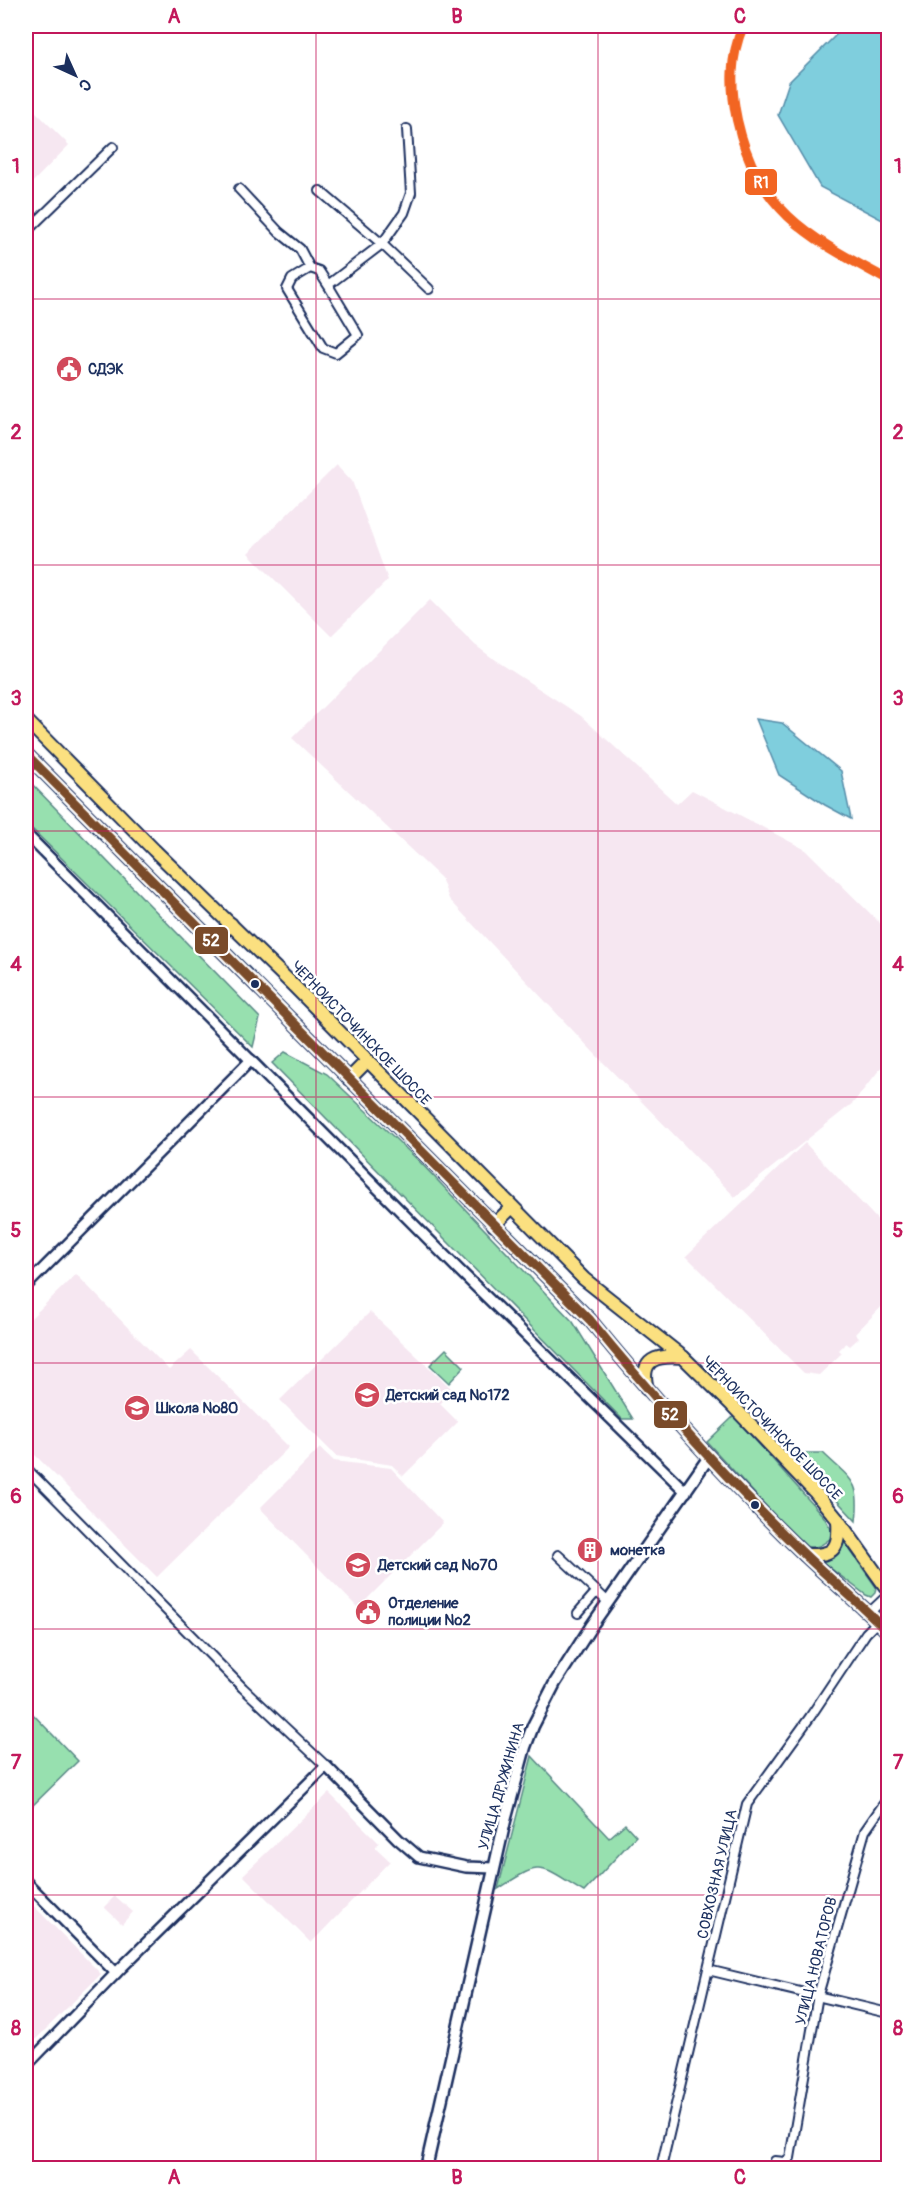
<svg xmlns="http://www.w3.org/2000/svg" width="914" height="2194" viewBox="0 0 914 2194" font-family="Pangolin,sans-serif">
  <rect width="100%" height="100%" fill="#fff"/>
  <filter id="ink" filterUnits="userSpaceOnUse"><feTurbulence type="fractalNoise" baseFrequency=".0167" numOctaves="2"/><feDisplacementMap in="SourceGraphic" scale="12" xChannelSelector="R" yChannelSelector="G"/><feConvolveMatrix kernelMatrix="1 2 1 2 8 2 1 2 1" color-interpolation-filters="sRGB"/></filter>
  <g filter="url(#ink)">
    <g fill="#f6e7f1">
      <path d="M26,102L69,145L26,189Z"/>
      <path d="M337,465L352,481L388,580L331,636L248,553Z"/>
      <path d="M430,600L475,645L495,660L581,716L677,804L692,790L806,850L888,931V1059L853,1103L735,1197L596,1055L449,899L441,878L292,738Z"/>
      <path d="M805,1143L888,1231V1300L855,1334L859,1338L850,1346L846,1343L839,1350L842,1353L819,1375L804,1373L686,1256Z"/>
      <path d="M76,1274L169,1370L191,1350L289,1447L157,1577L26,1446V1315L30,1319Z"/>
      <path d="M370,1312L453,1390L440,1404L458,1422L403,1476L392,1465L336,1456L280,1400Z"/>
      <path d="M320,1448L334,1461L391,1468L443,1523L358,1608L260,1508Z"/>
      <path d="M329,1793L379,1843L375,1847L390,1861L311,1943L243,1875Z"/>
      <path d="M115,1896L133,1912L122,1924L104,1907Z"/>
      <path d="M26,1898L101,1974L26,2049Z"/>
    </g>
    <g fill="#97e0af" stroke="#598886" stroke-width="1.5">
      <path d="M26,778L260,1018L253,1047L26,823Z"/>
      <path d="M285,1052L327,1074L419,1161L573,1322L633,1419H622L272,1063Z"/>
      <path d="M446,1349L464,1367L449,1383L430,1365Z"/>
      <path d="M734,1416L824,1517L831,1529V1538C821,1546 816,1549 803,1546L707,1442Z"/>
      <path d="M793,1453H823C851,1480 861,1480 856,1521Z"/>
      <path d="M843,1540L876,1587L875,1593L871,1597L866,1595L821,1561L835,1555Z"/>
      <path d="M26,1707L78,1761L26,1812Z"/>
      <path d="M532,1756L609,1838L625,1824L636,1836L584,1892C538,1865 544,1859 498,1889Z"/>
    </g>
    <g fill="#7fcedd" stroke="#578eaa" stroke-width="1.5">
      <path d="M845,26H888V223L820,187L778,115L789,82Z"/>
      <path d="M756,719L782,723L841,771L851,819L825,805L779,775Z"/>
    </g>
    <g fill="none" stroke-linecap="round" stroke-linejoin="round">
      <g stroke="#1b2f5e" stroke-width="12">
        <g id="minor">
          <path d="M407,129L411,193L404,213L382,244L429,289"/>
          <path d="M239,189L279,232L300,249L310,268"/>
          <path d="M320,191L382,244L328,285L319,271L310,268L292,279L287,289L323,348L336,353L358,335L328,285"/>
          <path d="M26,232L113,147"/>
          <path d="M26,1468L243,1688L326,1766"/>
          <path d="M558,1555L608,1602"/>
          <path d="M578,1613L597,1591"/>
          <path d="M869,1613L888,1595"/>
          <path d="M708,1970L888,2013"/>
          <path d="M775,2161L785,2162L790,2158L818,1995L865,1831L888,1798"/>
          <path d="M661,2168L747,1804L810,1717L866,1633L878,1621"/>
        </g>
      </g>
      <g stroke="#1b2f5e" stroke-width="14">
        <g id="tertiary">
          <path d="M26,834L459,1270L686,1492"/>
          <path d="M26,1286L251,1060"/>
          <path d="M26,1882L116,1973"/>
          <path d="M26,2066L122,1967L326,1766L398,1839L419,1857L466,1867L494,1868"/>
        </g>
      </g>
      <g stroke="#1b2f5e" stroke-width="15">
        <path id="secondary" d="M426,2168L505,1821L525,1747L533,1726L555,1683L592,1625L709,1457"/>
      </g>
      <g stroke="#1b2f5e" stroke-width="16">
        <g id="primary">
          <path d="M26,720L154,850L293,985L584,1279L684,1358L732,1405L814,1491L838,1520L888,1590"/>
          <path d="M26,754L590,1320C657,1402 728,1481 805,1555C832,1581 862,1605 888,1632"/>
          <path d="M214,942L231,924"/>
          <path d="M349,1079L367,1061"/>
          <path d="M494,1225L512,1207"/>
          <path d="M647,1389C639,1358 657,1355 683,1357"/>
          <path d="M805,1555C834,1556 840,1549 838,1520"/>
        </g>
      </g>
      <use href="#minor" stroke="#fff" stroke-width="8"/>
      <use href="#tertiary" stroke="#fff" stroke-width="9"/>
      <use href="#secondary" stroke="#fff" stroke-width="10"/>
      <use href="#primary" stroke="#fbe080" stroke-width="12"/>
      <g stroke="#fff" stroke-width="14">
        <path id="bus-1" d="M26,754L590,1320C657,1402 728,1481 805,1555C832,1581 862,1605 888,1632"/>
      </g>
      <use href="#bus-1" stroke="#7a4b2a" stroke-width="9"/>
      <g stroke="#fff" stroke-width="15">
        <path id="rail-1" d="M743,26C730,57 730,87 737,120C758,213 811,238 888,280"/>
      </g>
      <use href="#rail-1" stroke="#f26522" stroke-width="10"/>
    </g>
  </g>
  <path fill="none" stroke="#c2185b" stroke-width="1.5" stroke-opacity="0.55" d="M316,26V2168M598,26V2168M26,299H888M26,565H888M26,831H888M26,1097H888M26,1363H888M26,1629H888M26,1895H888"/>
  <defs>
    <g id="civic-disc" transform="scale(1.35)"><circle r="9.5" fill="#d1495b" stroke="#fff"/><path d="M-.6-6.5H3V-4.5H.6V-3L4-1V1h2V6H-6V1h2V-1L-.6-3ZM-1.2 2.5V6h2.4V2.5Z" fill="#fff"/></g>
    <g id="school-disc" transform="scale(1.35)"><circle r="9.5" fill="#d1495b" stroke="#fff"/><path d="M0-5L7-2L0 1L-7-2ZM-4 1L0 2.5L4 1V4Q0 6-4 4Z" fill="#fff"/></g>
    <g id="building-disc" transform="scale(1.35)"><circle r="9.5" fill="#d1495b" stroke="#fff"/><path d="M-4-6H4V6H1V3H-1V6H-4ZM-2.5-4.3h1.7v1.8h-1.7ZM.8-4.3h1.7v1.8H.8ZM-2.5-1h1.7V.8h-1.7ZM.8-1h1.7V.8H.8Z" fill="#fff"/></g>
  </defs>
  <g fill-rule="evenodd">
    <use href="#civic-disc" x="69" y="369"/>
    <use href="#school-disc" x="367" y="1395"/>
    <use href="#school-disc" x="137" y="1408"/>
    <use href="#building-disc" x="590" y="1550"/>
    <use href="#school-disc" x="358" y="1565"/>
    <use href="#civic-disc" x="368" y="1612"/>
  </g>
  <g fill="#1b2f5e" stroke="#fff" stroke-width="2">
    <circle cx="255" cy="984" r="5"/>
    <circle cx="755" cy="1505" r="5"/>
  </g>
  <g text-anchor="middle" stroke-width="5" stroke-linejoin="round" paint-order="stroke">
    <g font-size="15" font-weight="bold" fill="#1b2f5e" stroke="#fff" text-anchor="start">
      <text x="88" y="374">СДЭК</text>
      <text x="386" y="1400">Детский сад №172</text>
      <text x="156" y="1413">Школа №80</text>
      <text x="610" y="1555">монетка</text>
      <text x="378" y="1570">Детский сад №70</text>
      <text x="388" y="1608">Отделение<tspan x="388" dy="17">полиции №2</tspan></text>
    </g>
    <g font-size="15" fill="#1b2f5e" stroke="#fff">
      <text transform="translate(361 1033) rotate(46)" y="5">ЧЕРНОИСТОЧИНСКОЕ ШОССЕ</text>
      <text transform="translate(772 1428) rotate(46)" y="5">ЧЕРНОИСТОЧИНСКОЕ ШОССЕ</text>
      <text transform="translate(501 1786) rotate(-74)" y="5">УЛИЦА ДРУЖИНИНА</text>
      <text transform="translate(717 1874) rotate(-77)" y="5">СОВХОЗНАЯ УЛИЦА</text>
      <text transform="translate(816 1961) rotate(-76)" y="5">УЛИЦА НОВАТОРОВ</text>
    </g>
  </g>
  <g stroke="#fff" stroke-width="2">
    <rect x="744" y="168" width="34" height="28" rx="6" fill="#f26522"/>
    <rect x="194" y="926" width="35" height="29" rx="6" fill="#7a4b2a"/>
    <rect x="653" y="1400" width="35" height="29" rx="6" fill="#7a4b2a"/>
  </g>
  <g font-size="16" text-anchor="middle" font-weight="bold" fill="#fff">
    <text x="761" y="188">R1</text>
    <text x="211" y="946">52</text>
    <text x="670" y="1420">52</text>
  </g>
  <rect width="914" height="2194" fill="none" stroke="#fff" stroke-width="66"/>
  <g transform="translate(75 75) rotate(135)" stroke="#ffffff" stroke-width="4.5" paint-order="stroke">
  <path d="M0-4.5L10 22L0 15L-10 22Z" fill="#1b2f5e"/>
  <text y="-9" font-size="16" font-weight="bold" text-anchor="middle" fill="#1b2f5e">С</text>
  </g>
  <rect x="33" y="33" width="848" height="2128" fill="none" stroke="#c2185b" stroke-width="2"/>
  <g font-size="20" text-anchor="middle" font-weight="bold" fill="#c2185b">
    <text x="174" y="23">A</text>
    <text x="457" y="23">B</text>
    <text x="740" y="23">C</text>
    <text x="16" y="173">1</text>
    <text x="898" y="173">1</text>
    <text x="16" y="439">2</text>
    <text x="898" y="439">2</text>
    <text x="16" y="705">3</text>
    <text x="898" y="705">3</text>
    <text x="16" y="971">4</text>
    <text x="898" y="971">4</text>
    <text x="16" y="1237">5</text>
    <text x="898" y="1237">5</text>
    <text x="16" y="1503">6</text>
    <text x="898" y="1503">6</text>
    <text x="16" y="1769">7</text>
    <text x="898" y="1769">7</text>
    <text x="16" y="2035">8</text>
    <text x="898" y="2035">8</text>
    <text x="174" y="2184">A</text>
    <text x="457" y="2184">B</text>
    <text x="740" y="2184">C</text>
  </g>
</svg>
